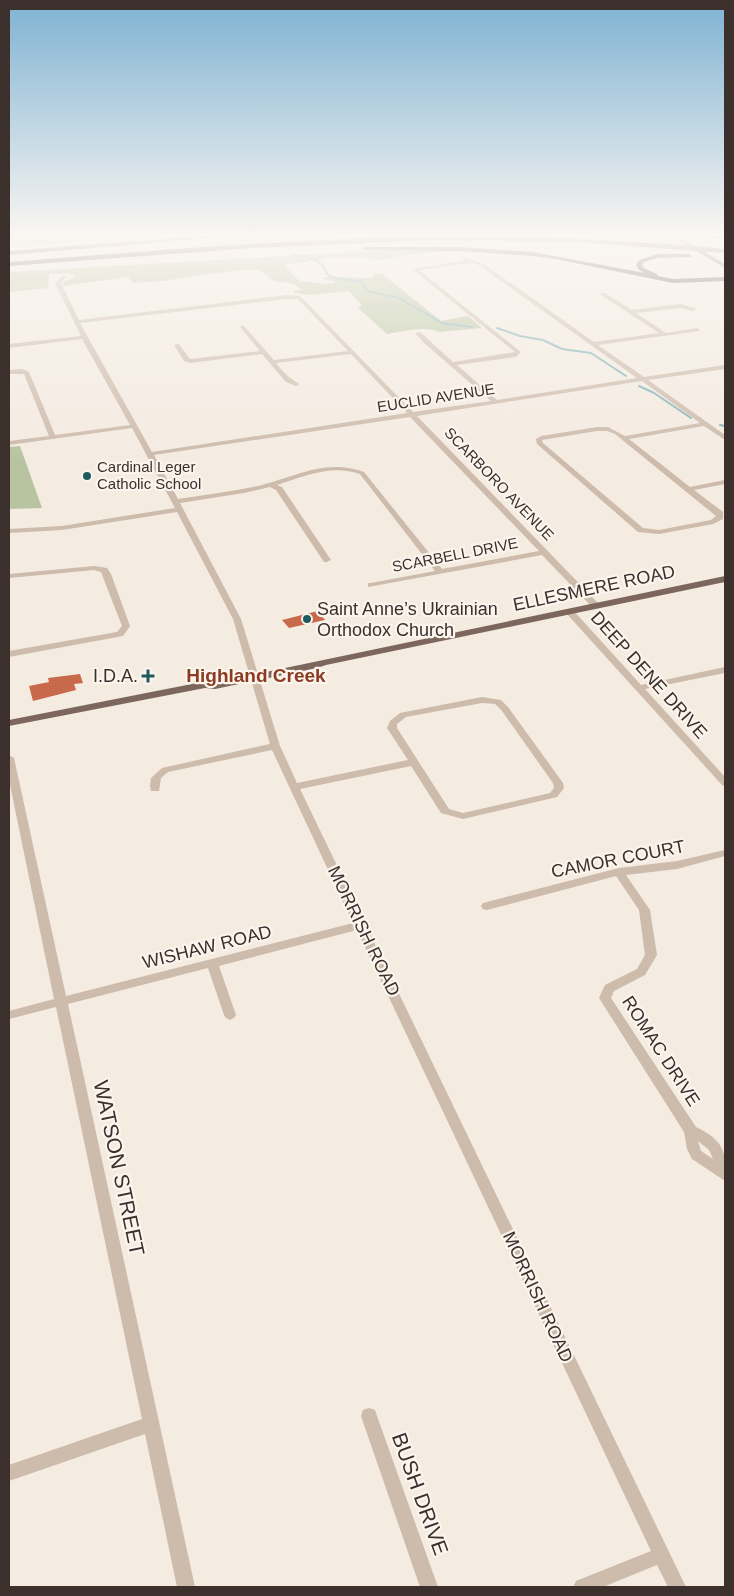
<svg xmlns="http://www.w3.org/2000/svg" width="734" height="1596" viewBox="0 0 734 1596" font-family="Arial,sans-serif">
  <rect width="100%" height="100%" fill="#f4ebe1"/>
  <g fill="#b8c4a0">
    <path d="M9,236H156L9,246Z"/>
    <path d="M461,250L404,255L378,261L362,257H337L284,265L299,281L324,284L334,283V281L323,279L324,277L372,278L375,274L381,273L441,321L468,316L482,328L438,332C429,325 399,332 387,334L357,307L362,306L349,291L310,295L295,293L293,291L302,290L295,284L274,281L259,270H241L162,281L133,283L128,277L62,286L64,281L72,279L75,276L69,273L49,274L48,288L9,292V272L376,251Z"/>
    <path d="M20,446L42,508L9,509V447Z"/>
  </g>
  <g fill="none" stroke-linecap="round" stroke-linejoin="round">
    <g stroke="#7fb0b2" stroke-width="2">
      <path d="M291,255C310,258 319,256 328,275L335,278L362,282L367,291L399,298L442,323L472,327"/>
      <path d="M497,328L520,336L543,340L562,349L591,353L626,376"/>
      <path d="M639,386L654,393L691,418"/>
      <path d="M720,425L725,426"/>
    </g>
  </g>
  <g fill="#c8694b">
    <path d="M318,611L325,620L289,628L282,620Z"/>
    <path d="M80,674L83,683L74,684L76,690L33,701L29,686L49,682L48,678Z"/>
  </g>
  <g fill="none" stroke-linecap="round" stroke-linejoin="round">
    <g fill="#cdbbac" fill-rule="evenodd">
      <path d="M459,255L484,264L594,342L659,333L601,295V293H605L632,310L680,304L695,308L696,309L693,311L680,308L636,313L666,333L697,328L699,329V331L598,345L644,377L725,365V369L648,380L725,435V440L704,426L629,439L690,487L725,480V484L694,490L723,512V519L713,524L659,534L638,532L537,444L536,439L541,436L597,427H608L625,436L700,423L642,381L417,416L599,604V608H593L542,555L368,587V583H371L435,571L360,474C332,464 304,476 277,485L282,487L331,560L327,562H324L276,490L270,487L244,493L180,503L241,619L280,746L297,783L408,760L387,728L390,721L400,713L482,697L501,700L508,707L563,783L564,788L557,797L463,819L441,813L411,766L300,789L686,1587H668L657,1565L603,1587H573L576,1581L651,1551L357,930L219,966L236,1015L234,1018L230,1020L226,1018L224,1015L208,968L68,1004L195,1587H177L145,1434L9,1481V1465L142,1419L56,1007L9,1019V1011L54,999L9,780V755L14,758L66,996L353,923L272,750L168,772L161,778L159,791H151L150,786L151,778L162,768L270,744L233,619L177,512L62,530L9,533V529L62,526L175,508L132,428L9,445V441L49,436L24,374H9V370L22,369L29,372L55,435L130,425L82,339L9,348V344L81,336L55,283L63,275L66,277L61,283L79,320L287,295L300,296L413,412L491,401L424,343L415,333L420,332L453,362L515,352L412,269L467,260L459,257ZM472,263L480,266L637,378L497,400L457,365L516,357L521,352L419,270ZM287,299H298L348,351L274,360L243,325L240,327L260,351L190,359L179,344L174,345L184,361L190,363L262,354L286,382L296,386L299,384C288,377 285,374 276,363L351,354L407,413L152,452L80,323ZM410,417L539,551L442,569L364,472C325,457 291,479 253,487C228,492 203,495 178,499L154,455ZM597,431H607L615,434L716,516L711,520L659,530L643,528L543,443L542,440ZM482,703L495,704L502,711L553,783L554,788L550,793L463,813L449,809L397,728V724L406,717Z"/>
      <path d="M94,566L107,568L111,574L130,626L123,636L9,657V651L117,632L122,626L101,572L94,570L9,578V574Z"/>
      <path d="M566,609H572L641,685L725,667V673L645,689L725,777V786L722,785L566,613Z"/>
      <path d="M725,850V856L677,869L626,875L650,910L657,955L645,975L614,991L611,998L696,1127C723,1140 727,1151 725,1181L692,1159L687,1149L684,1132L599,998L605,985L637,969L645,955L639,910L616,876L487,910L483,909L481,906L483,903L487,902L619,868L677,861ZM698,1141L709,1150L713,1159L701,1151Z"/>
      <path d="M369,1408L375,1410L377,1416L438,1587H420L361,1416L363,1410Z"/>
    </g>
    <g fill="#7d675c" fill-rule="evenodd">
      <path d="M670,236H678L725,264V268Z"/>
      <path d="M725,576V582L326,665L317,668L215,689L205,688L9,726V720L202,682L213,678L217,679L218,682Z"/>
    </g>
    <g fill="#5c4a42" fill-rule="evenodd">
      <path d="M201,236H232L9,255V251Z"/>
      <path d="M426,236C526,236 625,239 725,249V253L578,242L431,240L252,248L9,266V262C148,251 287,239 426,236Z"/>
      <path d="M701,236H725V239L704,238Z"/>
      <path d="M365,247H461L532,252L645,273L639,270L636,265L639,260L658,254H689L691,255V257L658,258L644,262L642,265L644,268L657,274L658,276L673,279L725,277V281L673,283L556,259L532,256L461,251L363,250V248Z"/>
    </g>
  </g>
  <linearGradient id="sky" x2="0" y2="1"><stop stop-color="#7eb2d2"/><stop offset="0.51" stop-color="#faf6f2"/><stop offset="1" stop-color="#faf6f2" stop-opacity="0"/></linearGradient>
  <rect width="734" height="460" fill="url(#sky)"/>
  <g fill="#1f5a5e" stroke="#fbf5ee" stroke-width="2">
    <circle cx="87" cy="476" r="5"/>
    <circle cx="307" cy="619" r="5"/>
    <path d="M145.5 668.5h5v5h5v5h-5v5h-5v-5h-5v-5h5z"/>
  </g>
  <g text-anchor="middle" stroke-width="4.5" stroke-linejoin="round" paint-order="stroke">
    <g font-size="15" fill="#3b302b" stroke="#fbf5ee">
      <text transform="translate(436 398) rotate(-9)" y="5">EUCLID AVENUE</text>
      <text transform="translate(499 484) rotate(46)" y="5">SCARBORO AVENUE</text>
      <text transform="translate(455 555) rotate(-11)" y="5">SCARBELL DRIVE</text>
    </g>
    <g font-size="15" fill="#3b302b" stroke="#fbf5ee" text-anchor="start">
      <text x="97" y="472">Cardinal Leger<tspan x="97" dy="17">Catholic School</tspan></text>
    </g>
    <g font-size="18" fill="#3b302b" stroke="#fbf5ee">
      <text transform="translate(594 588) rotate(-12)" y="6">ELLESMERE ROAD</text>
      <text transform="translate(649 675) rotate(48)" y="6">DEEP DENE DRIVE</text>
      <text transform="translate(618 859) rotate(-11)" y="6">CAMOR COURT</text>
      <text transform="translate(364 931) rotate(64)" y="6">MORRISH ROAD</text>
      <text transform="translate(207 947) rotate(-14)" y="6">WISHAW ROAD</text>
      <text transform="translate(661 1051) rotate(57)" y="6">ROMAC DRIVE</text>
      <text transform="translate(538 1297) rotate(65)" y="6">MORRISH ROAD</text>
    </g>
    <g font-size="18" fill="#3b302b" stroke="#fbf5ee" text-anchor="start">
      <text x="317" y="615">Saint Anne’s Ukrainian<tspan x="317" dy="21">Orthodox Church</tspan></text>
      <text x="138" y="682" text-anchor="end">I.D.A.</text>
    </g>
    <g font-size="19" font-weight="bold" fill="#8c3b22" stroke="#fbf5ee">
      <text x="256" y="682">Highland Creek</text>
    </g>
    <g font-size="21" fill="#3b302b" stroke="#fbf5ee">
      <text transform="translate(119 1168) rotate(78)" y="7">WATSON STREET</text>
      <text transform="translate(420 1494) rotate(70)" y="7">BUSH DRIVE</text>
    </g>
  </g>
  <rect width="734" height="1596" fill="none" stroke="#3b302b" stroke-width="20"/>
</svg>
